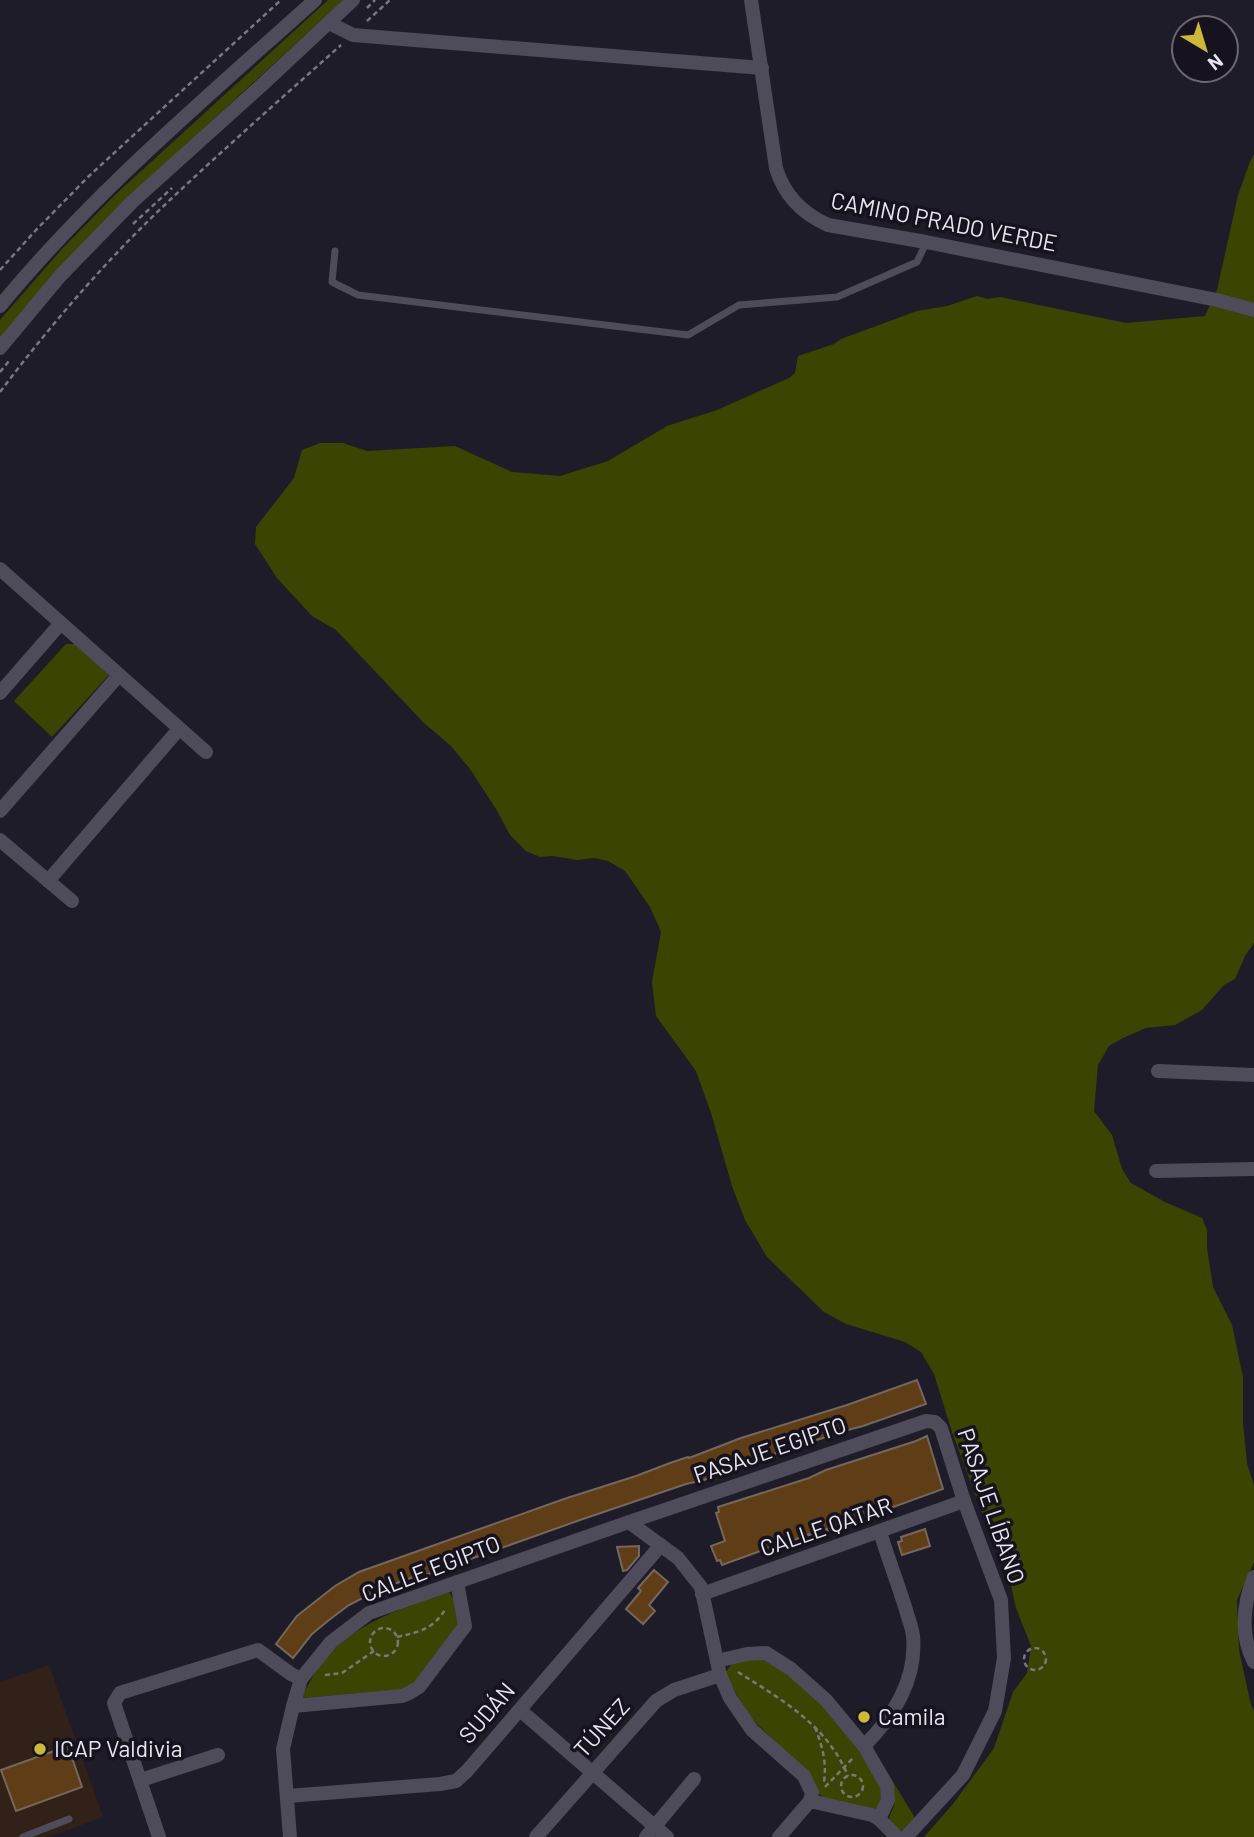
<svg xmlns="http://www.w3.org/2000/svg" width="1254" height="1837" viewBox="0 0 1254 1837" font-family="Barlow,sans-serif">
  <rect width="100%" height="100%" fill="#1f1c29"/>
  <path fill="#322118" d="M49,1665L103,1817L48,1837H0V1682Z"/>
  <g fill="#3b4400">
    <path d="M328,0H343L118,207L48,280L0,338V320L62,249L115,195Z"/>
    <path d="M1254,154V943L1245,956L1235,979L1224,985L1202,1010L1175,1025L1146,1028L1123,1038L1109,1046L1098,1065L1094,1111L1112,1135L1122,1169L1131,1183L1165,1202L1202,1218L1207,1230V1248L1213,1287L1232,1325L1243,1377V1423L1247,1463L1254,1486V1562L1237,1600L1239,1650L1251,1705L1254,1711V1837H924L953,1804L994,1748L1013,1692L1027,1673L1031,1646L1016,1608L1009,1577L978,1502L952,1432L934,1374L921,1352L905,1342L846,1324L824,1312L767,1257L745,1220L732,1186L711,1113L696,1071L656,1016L652,982L661,932L650,907L625,871L608,861L594,858L577,860L553,856L540,857L526,851L510,835L496,809L470,769L451,746L424,723L336,630L312,616L277,578L255,544L256,527L294,478L302,450L320,443H343L367,451L455,446L512,472L560,476L608,461L667,426L717,410L789,378L795,373L798,356L834,344L841,339L917,311L947,306L977,296L987,299L1000,297L1126,323L1205,316L1217,290L1238,195L1250,162Z"/>
    <path d="M66,644H76L109,675L52,737L14,701Z"/>
    <path d="M449,1592L454,1600L462,1625L419,1680L407,1689L301,1698C309,1684 316,1668 327,1656C361,1620 404,1608 449,1592Z"/>
    <path d="M758,1656C788,1669 825,1704 844,1730C859,1749 870,1770 883,1790L880,1809L873,1812L823,1798L816,1790L807,1772L757,1724L744,1708L725,1673L734,1661Z"/>
    <path d="M883,1765L915,1818L905,1831L897,1830L889,1822C889,1815 892,1812 894,1805C897,1793 887,1777 883,1765Z"/>
  </g>
  <g fill="#5e3d17" stroke="#74675b" stroke-width="2">
    <path d="M917,1380L926,1404L863,1426L844,1431L756,1460L704,1480L686,1484L580,1520L420,1577L419,1575L380,1589L349,1605L329,1620L312,1634L293,1658L276,1644L297,1616L335,1586L359,1572L564,1499L636,1476L670,1463L688,1457L689,1458L741,1438L847,1405Z"/>
    <path d="M927,1436L943,1489L827,1531V1529L809,1536V1534L774,1548V1546L722,1565L720,1560L717,1561L711,1546L725,1541L716,1513L719,1512L718,1507L809,1478L826,1470L916,1441Z"/>
    <path d="M925,1529L930,1546L902,1555L898,1542L902,1541L901,1537Z"/>
    <path d="M639,1546V1556L627,1570L623,1571L617,1547Z"/>
    <path d="M654,1570L668,1582L649,1605L655,1611L643,1624L626,1609L641,1591L638,1588Z"/>
    <path d="M68,1746L82,1787L16,1811L1,1770Z"/>
  </g>
  <g fill="none" stroke-linecap="round" stroke-linejoin="round">
    <g stroke="#797782" stroke-width="2.5" stroke-dasharray="5 3.5" stroke-linecap="butt">
      <path d="M367,8L375,0"/>
      <path d="M367,21L390,0"/>
      <path d="M133,224L172,188"/>
      <path d="M0,270L36,230L89,176L281,0"/>
      <path d="M0,372L9,361"/>
      <path d="M0,392C52,323 108,258 171,199C226,147 284,96 341,45"/>
      <circle cx="384" cy="1642" r="14"/>
      <path d="M397,1637C419,1632 434,1629 446,1608"/>
      <circle cx="1035" cy="1659" r="11"/>
      <path d="M738,1672C782,1700 827,1725 848,1776"/>
      <path d="M325,1675L342,1673L374,1651"/>
      <path d="M815,1727C822,1746 827,1761 824,1782"/>
      <circle cx="852" cy="1786" r="11"/>
      <path d="M825,1787L854,1757"/>
    </g>
    <g stroke="#4e4b5a" stroke-width="7">
      <path d="M335,251L332,282L358,295L688,335L739,305L837,297L917,262L926,243"/>
      <path d="M23,1837L69,1819"/>
    </g>
    <g stroke="#4e4b5a" stroke-width="14">
      <path d="M751,0L776,168C784,195 801,213 828,225L926,242L1217,300L1254,310"/>
      <path d="M329,23L353,35L762,68"/>
      <path d="M0,306C93,193 206,98 315,0"/>
      <path d="M0,348L60,276L132,202L263,84L353,0"/>
      <path d="M0,569L206,752"/>
      <path d="M0,693L61,623"/>
      <path d="M0,811L119,675"/>
      <path d="M0,840L72,901"/>
      <path d="M48,881L179,729"/>
      <path d="M1158,1071L1254,1075"/>
      <path d="M1156,1171L1254,1169"/>
      <path d="M629,1522L678,1558L701,1587L720,1675L730,1698L752,1730L804,1776L812,1793L810,1801"/>
      <path d="M1254,1577C1243,1604 1240,1636 1254,1662"/>
      <path d="M702,1594L964,1501"/>
      <path d="M717,1661L747,1654L766,1653L791,1669L826,1700L864,1746L887,1786L888,1800L879,1819"/>
      <path d="M293,1706L402,1696L409,1693L419,1687L465,1626L457,1582"/>
      <path d="M520,1710L667,1837"/>
      <path d="M864,1746C893,1717 917,1679 913,1636C912,1627 908,1618 906,1610C898,1584 888,1558 880,1532"/>
      <path d="M141,1780L218,1755"/>
      <path d="M288,1796L440,1784L456,1781L467,1771L661,1545"/>
      <path d="M810,1801L872,1815L879,1819L897,1837"/>
      <path d="M159,1837L114,1703L120,1693L258,1650L291,1674L301,1679"/>
      <path d="M290,1837L283,1749L293,1706L301,1679L331,1642L369,1613L629,1522L926,1421L935,1422L941,1428L964,1501L1001,1600L1004,1658L995,1711L963,1775L906,1837"/>
      <path d="M536,1837L656,1701L674,1690L720,1675"/>
      <path d="M646,1837L694,1779"/>
      <path d="M779,1837L810,1801"/>
    </g>
  </g>
  <g fill="#ccb939" stroke="#16131f" stroke-width="2.5">
    <circle cx="864" cy="1717" r="7"/>
    <circle cx="40" cy="1749" r="7"/>
  </g>
  <g text-anchor="middle" stroke-width="7" stroke-linejoin="round" paint-order="stroke">
    <g font-size="23" fill="#e8e6ef" stroke="#16131f">
      <text transform="translate(944 222) rotate(11)" y="8">CAMINO PRADO VERDE</text>
      <text transform="translate(770 1450) rotate(-19)" y="8">PASAJE EGIPTO</text>
      <text transform="translate(991 1506) rotate(71)" y="8">PASAJE LÍBANO</text>
      <text transform="translate(826 1527) rotate(-19)" y="8">CALLE QATAR</text>
      <text transform="translate(431 1569) rotate(-21)" y="8">CALLE EGIPTO</text>
      <text transform="translate(487 1713) rotate(-49)" y="8">SUDÁN</text>
      <text transform="translate(602 1728) rotate(-48)" y="8">TÚNEZ</text>
    </g>
    <g font-size="23" fill="#e8e6ef" stroke="#16131f" text-anchor="start">
      <text x="878" y="1725">Camila</text>
      <text x="54" y="1757">ICAP Valdivia</text>
    </g>
  </g>
  <g transform="translate(1205 49) rotate(142)"><circle r="33" fill="#16131f" stroke="#6a6772" stroke-width="2"/>
  <path d="M0-5L12 26L0 18L-12 26Z" fill="#ccb939"/>
  <text y="-10" font-size="19" font-weight="bold" text-anchor="middle" fill="#e8e6ef">N</text>
  </g>
</svg>
